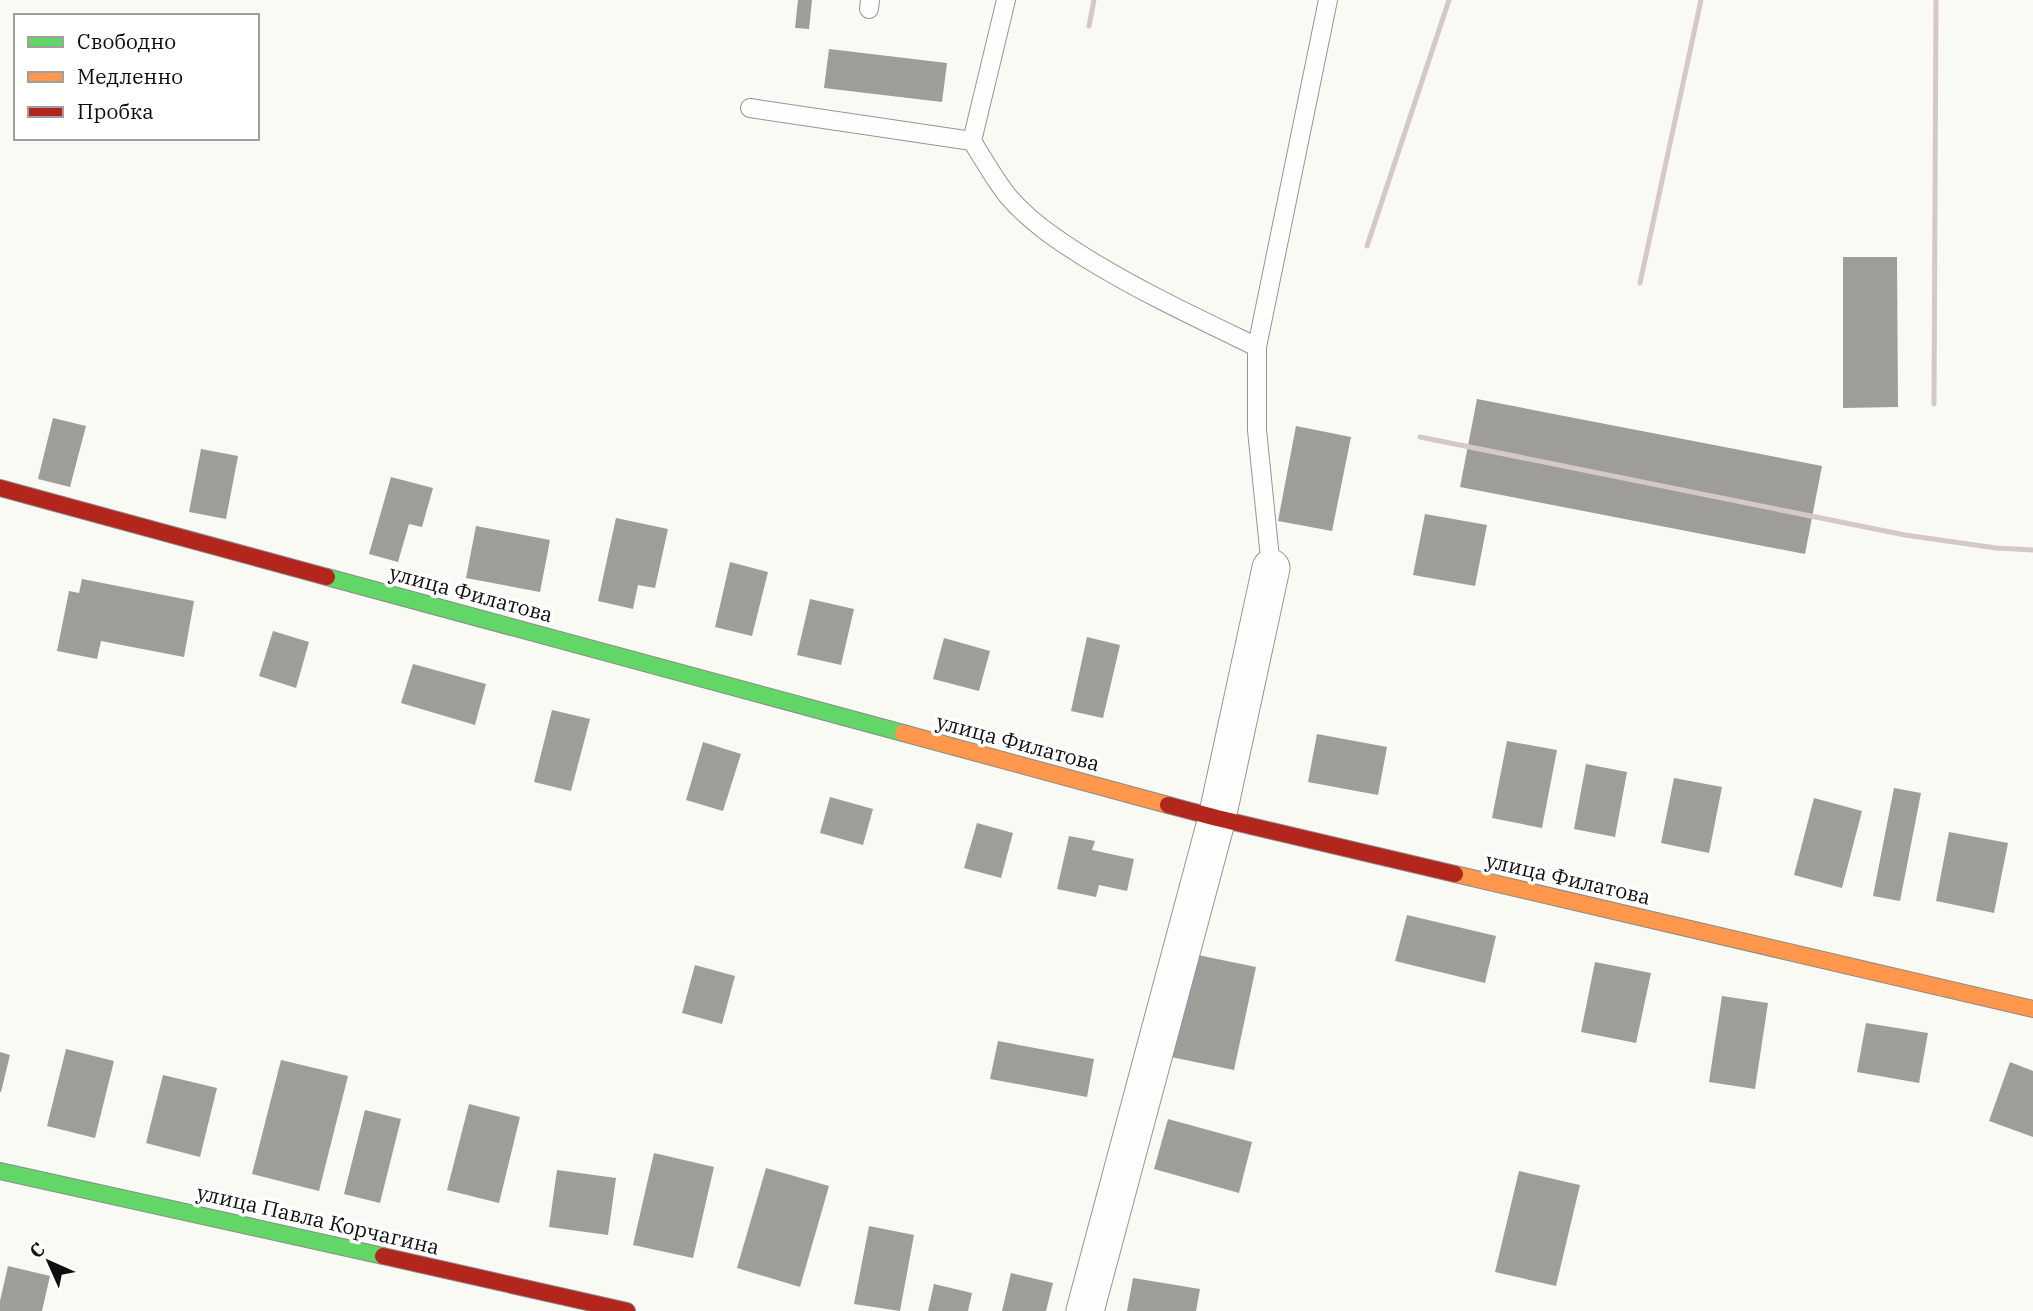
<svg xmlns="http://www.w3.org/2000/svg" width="2033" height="1311" viewBox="0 0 2033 1311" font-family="'IBM Plex Serif',serif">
  <rect width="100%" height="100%" fill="#fafaf5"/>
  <g fill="#9e9d9a">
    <path d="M798,0H812L809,29L795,28Z"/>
    <path d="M829,49L947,63L942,102L824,88Z"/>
    <path d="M1843,257H1897L1898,407L1843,408Z"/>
    <path d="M1477,399L1822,466L1805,554L1460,487Z"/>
    <path d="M53,418L86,426L70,487L38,479Z"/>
    <path d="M1296,426L1351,437L1332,531L1278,521Z"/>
    <path d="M201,449L238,456L226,519L189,512Z"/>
    <path d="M391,477L433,488L422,527L409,524L398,562L369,554Z"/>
    <path d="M1425,514L1487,525L1475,586L1413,575Z"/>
    <path d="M616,518L668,529L655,588L638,585L633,609L598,601Z"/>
    <path d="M476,526L550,540L540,592L466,578Z"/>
    <path d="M730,562L768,572L752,636L715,627Z"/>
    <path d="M82,579L194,601L184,657L101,641L97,659L57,651L69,591L79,593Z"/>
    <path d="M810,599L854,609L841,665L797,655Z"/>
    <path d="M273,631L309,642L296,688L259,676Z"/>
    <path d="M1087,637L1120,645L1103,718L1071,711Z"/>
    <path d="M944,638L990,651L979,691L933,679Z"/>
    <path d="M413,664L486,684L475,725L401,703Z"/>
    <path d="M552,710L590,719L571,791L534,782Z"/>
    <path d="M1317,734L1387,747L1378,795L1308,782Z"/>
    <path d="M1507,741L1557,750L1542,828L1492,818Z"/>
    <path d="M703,742L741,754L723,811L686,800Z"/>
    <path d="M1586,764L1627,772L1615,837L1574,829Z"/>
    <path d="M1674,778L1722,787L1709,853L1661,843Z"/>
    <path d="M1894,788L1921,793L1900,901L1873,896Z"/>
    <path d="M830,797L873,809L863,845L820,833Z"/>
    <path d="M1814,798L1862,811L1842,888L1794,875Z"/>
    <path d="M977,823L1013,833L1001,878L964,868Z"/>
    <path d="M1949,832L2008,843L1994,913L1936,901Z"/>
    <path d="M1069,836L1095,841L1092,850L1134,859L1127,891L1099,885L1096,897L1057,889Z"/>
    <path d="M1407,915L1496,936L1485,983L1395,961Z"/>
    <path d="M1188,953L1256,967L1234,1070L1166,1056Z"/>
    <path d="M1595,962L1651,973L1636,1043L1581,1032Z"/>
    <path d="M695,965L735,976L722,1024L682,1013Z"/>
    <path d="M1722,996L1768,1003L1755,1089L1709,1082Z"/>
    <path d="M1866,1023L1928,1033L1919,1083L1857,1072Z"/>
    <path d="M998,1041L1094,1059L1087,1097L990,1079Z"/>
    <path d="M66,1049L114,1061L95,1138L47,1126Z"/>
    <path d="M0,1052L10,1055L1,1092H0Z"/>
    <path d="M281,1060L348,1076L319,1191L252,1174Z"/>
    <path d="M2010,1062L2033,1071V1137L1989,1121Z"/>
    <path d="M163,1075L217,1088L200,1157L146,1143Z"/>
    <path d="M469,1104L520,1117L499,1203L447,1190Z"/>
    <path d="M365,1110L401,1119L380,1203L344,1194Z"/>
    <path d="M1168,1119L1252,1142L1239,1193L1154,1169Z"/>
    <path d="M654,1153L714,1167L693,1258L633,1245Z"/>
    <path d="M766,1168L829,1186L800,1287L737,1268Z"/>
    <path d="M557,1170L616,1178L608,1235L549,1227Z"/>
    <path d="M1519,1171L1580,1185L1556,1286L1495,1272Z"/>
    <path d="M869,1226L914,1235L900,1311L854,1304Z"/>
    <path d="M8,1266L50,1276L42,1311H0V1301Z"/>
    <path d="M1011,1273L1053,1283L1046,1311H1002Z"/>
    <path d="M1133,1278L1200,1289L1196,1311H1127Z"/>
    <path d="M934,1284L972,1293L968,1311H928Z"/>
  </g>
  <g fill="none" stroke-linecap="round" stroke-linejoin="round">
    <g stroke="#959593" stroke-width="20">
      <g id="lane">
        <path d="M1006,0L972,141C983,159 994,178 1007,195C1029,221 1057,240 1086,258C1141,292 1199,319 1257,347"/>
        <path d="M869,9L870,0"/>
        <path d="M750,108L972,141"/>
        <path d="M1271,568L1257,430V347L1328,0"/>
      </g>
    </g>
    <g stroke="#959593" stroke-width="39">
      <path id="street" d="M1085,1311L1217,818L1271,568"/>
    </g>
    <g stroke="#8b8b89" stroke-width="18">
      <g id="fast">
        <path d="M327,577L903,733"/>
        <path d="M0,1171L383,1256"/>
      </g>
    </g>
    <g stroke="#8b8b89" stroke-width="18">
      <g id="slow">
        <path d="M903,733L1168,805"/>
        <path d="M1455,874L2033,1009"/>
      </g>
    </g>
    <g stroke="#8b8b89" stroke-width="18">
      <g id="jam">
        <path d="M0,488L327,577"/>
        <path d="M1168,805L1217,818L1455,874"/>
        <path d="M383,1256L627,1311"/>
      </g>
    </g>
    <use href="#lane" stroke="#fefefe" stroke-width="18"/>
    <use href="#street" stroke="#fefefe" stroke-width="37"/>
    <use href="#fast" stroke="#63d668" stroke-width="16"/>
    <use href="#slow" stroke="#ff974d" stroke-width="16"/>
    <use href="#jam" stroke="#b3261e" stroke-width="16"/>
    <g stroke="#d5c8c7" stroke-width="5">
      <path d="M1089,26L1094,0"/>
      <path d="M1367,246L1449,0"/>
      <path d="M1640,283L1701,0"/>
      <path d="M1934,404L1936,0"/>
      <path d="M1420,437L1905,535L1996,548L2033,550"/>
    </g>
  </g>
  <g text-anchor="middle" stroke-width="7" stroke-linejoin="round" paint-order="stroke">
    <g font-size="21" fill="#0f0f0f" stroke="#fff">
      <text transform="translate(471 594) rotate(15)" y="7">улица Филатова</text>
      <text transform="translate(1018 743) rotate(15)" y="7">улица Филатова</text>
      <text transform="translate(1568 879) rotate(13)" y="7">улица Филатова</text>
      <text transform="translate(318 1220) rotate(13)" y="7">улица Павла Корчагина</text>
    </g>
  </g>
  <rect x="14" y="14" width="245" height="126" fill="#ffffff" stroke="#9f9f9f" stroke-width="2"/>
  <rect x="28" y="37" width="35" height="10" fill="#63d668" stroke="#9f9f9f" stroke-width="2"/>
  <text x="77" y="49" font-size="21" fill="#0f0f0f">Свободно</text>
  <rect x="28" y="72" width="35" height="10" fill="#ff974d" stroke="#9f9f9f" stroke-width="2"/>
  <text x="77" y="84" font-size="21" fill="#0f0f0f">Медленно</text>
  <rect x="28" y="107" width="35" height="10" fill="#b3261e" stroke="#9f9f9f" stroke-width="2"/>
  <text x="77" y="119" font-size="21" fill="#0f0f0f">Пробка</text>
  <g transform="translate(49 1262) rotate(315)" stroke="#ffffff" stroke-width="5" paint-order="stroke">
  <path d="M0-5L12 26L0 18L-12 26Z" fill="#0f0f0f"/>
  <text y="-10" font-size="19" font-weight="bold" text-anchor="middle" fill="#0f0f0f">С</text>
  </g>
</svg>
